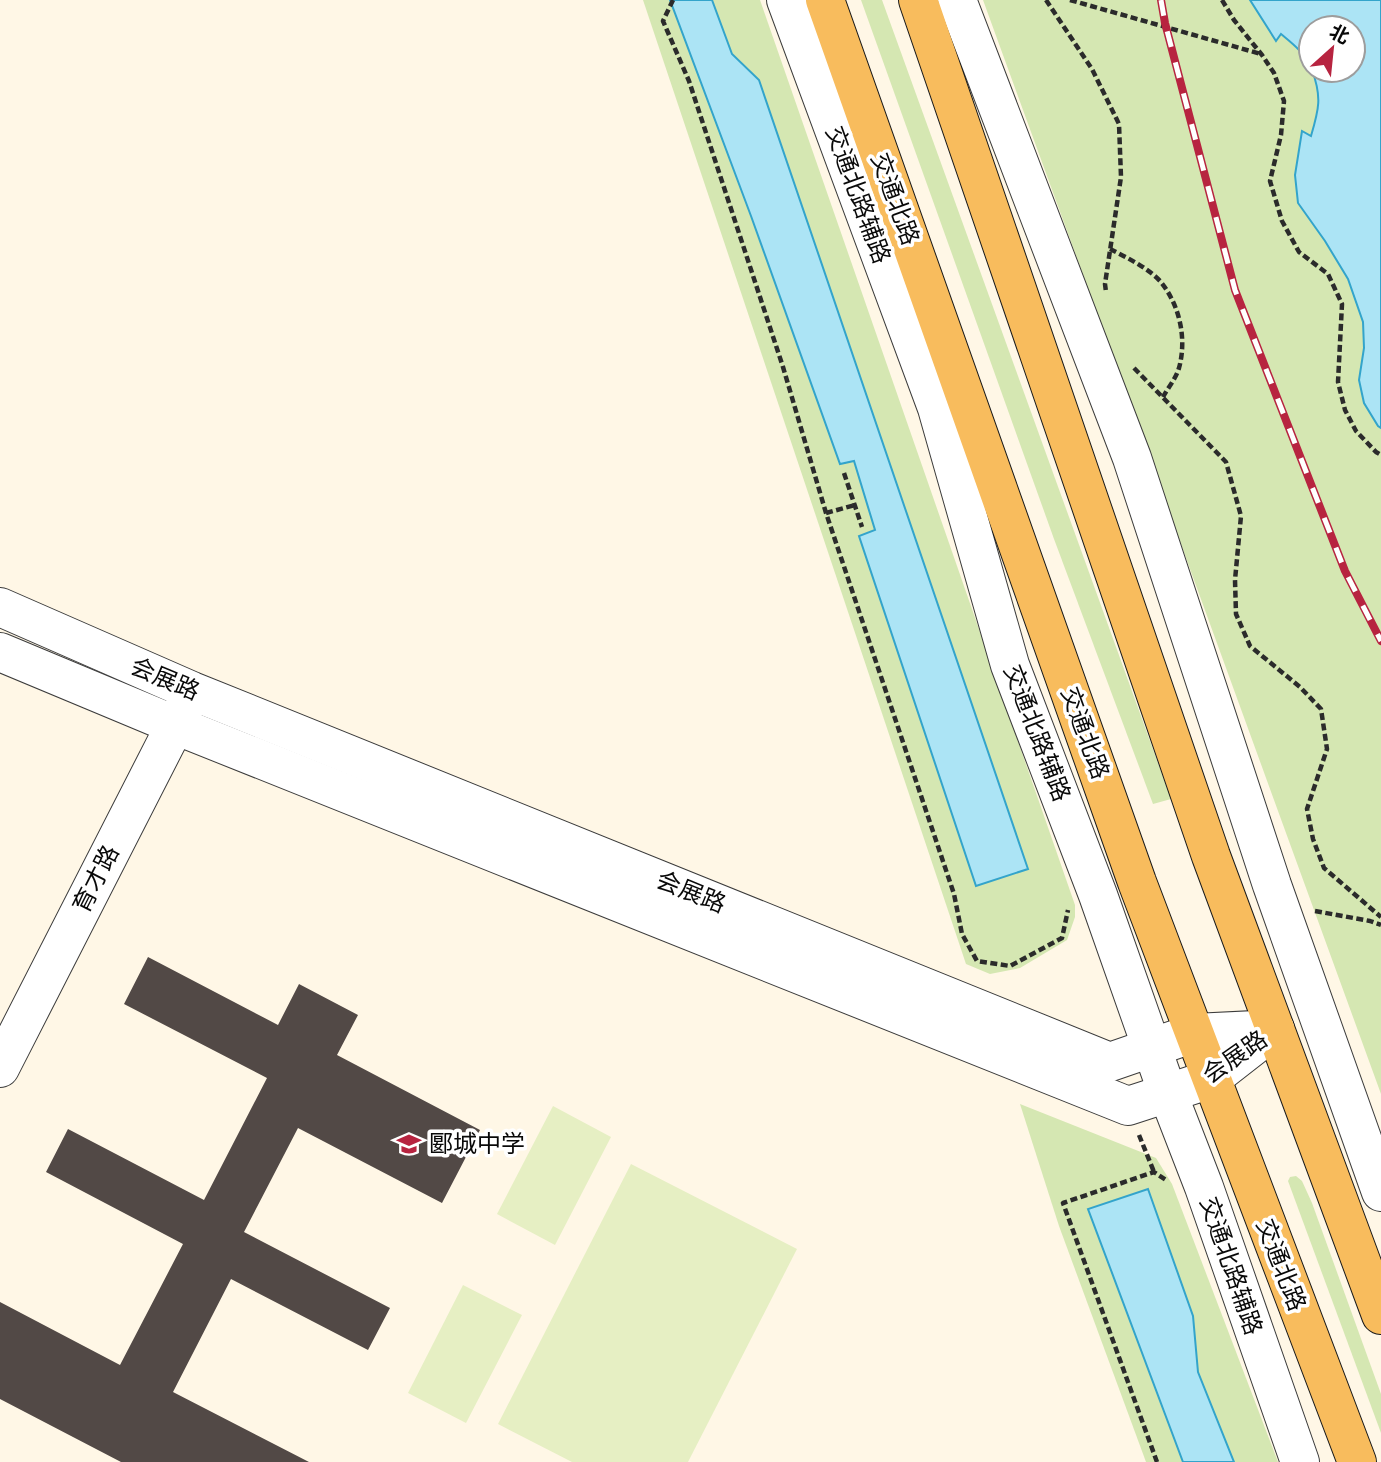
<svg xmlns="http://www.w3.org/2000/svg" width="1381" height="1462" viewBox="0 0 1381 1462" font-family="'Libre Baskerville','Noto Sans SC',serif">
  <rect width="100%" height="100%" fill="#fff7e6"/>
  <g fill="#d5e7b2" fill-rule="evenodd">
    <path d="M643,0H760L1075,905V917L1067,940L1020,968L990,974L966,964Z"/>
    <path d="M861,0H882L1171,799L1153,804L1054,539Z"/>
    <path d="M983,0H1381V1094ZM1311,28H1353V70H1311Z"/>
    <path d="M1020,1104L1156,1158L1172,1184L1278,1462H1146L1059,1226Z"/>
    <path d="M1296,1176L1302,1181L1312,1203L1381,1394V1433L1288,1181L1290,1177Z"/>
  </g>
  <g fill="#e6efc3">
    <path d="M553,1106L611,1137L555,1245L497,1214Z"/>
    <path d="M631,1164L797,1249L688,1462H572L498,1424Z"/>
    <path d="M463,1285L522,1315L466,1423L408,1393Z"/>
  </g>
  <g fill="#ace4f5" stroke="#33a4cb" stroke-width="2">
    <path d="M670,0H712L732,54L759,80L1028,869L976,886L859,536L875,530L854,461L840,464L751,216Z"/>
    <path d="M1250,0H1381V428L1378,426L1364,403L1359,380L1364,348L1363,322L1348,279L1325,241L1298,203L1295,175L1302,131L1311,136C1319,109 1322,97 1312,70H1353V28H1311V68C1305,53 1293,44 1281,34L1276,41Z"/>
    <path d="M1148,1189L1193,1316L1198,1372L1234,1462H1183L1088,1209Z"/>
  </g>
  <path fill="#524946" d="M148,957L278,1025L299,984L358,1015L337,1055L480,1130L442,1203L298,1128L244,1232L390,1308L368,1350L231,1279L173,1392L309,1462H121L0,1399V1302L120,1365L183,1244L46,1172L68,1129L204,1200L267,1078L124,1004Z"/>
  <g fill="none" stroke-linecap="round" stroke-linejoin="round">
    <g stroke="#3c3c3c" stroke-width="40">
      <g id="minor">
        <path d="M786,0L937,408L1010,665L1098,895L1168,1094L1204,1187L1300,1462"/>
        <path d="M957,0L1132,458L1272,885L1381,1192"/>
        <path d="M0,607L192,691L1110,1062L1194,1033L1275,1029"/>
        <path d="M0,652L175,725L1128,1106L1211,1079L1275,1029"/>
        <path d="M0,1068L187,702"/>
      </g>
    </g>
    <g stroke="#1a1a1a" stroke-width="40">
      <g id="major">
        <path d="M825,0L1137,882L1357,1462"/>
        <path d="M918,0L1211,856L1381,1315"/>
      </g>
    </g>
    <g stroke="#2b2b2b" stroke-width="4.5" stroke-dasharray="7 3.5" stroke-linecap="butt">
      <path d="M673,0L663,21L689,81L783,367L826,513L954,894L962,934L977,961L1010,966L1062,938L1068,910"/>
      <path d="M1046,0L1092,69L1119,124L1121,177L1105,284L1106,292"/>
      <path d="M1070,0L1261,54"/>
      <path d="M1222,0L1234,20L1262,55L1274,73L1284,101L1281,135L1270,181L1282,221L1299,252L1328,274L1342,304L1338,382L1345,410L1356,431L1376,452L1381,455"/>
      <path d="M1110,249C1126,257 1148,268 1160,281C1180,305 1187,339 1179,368C1176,378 1168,388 1163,397"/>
      <path d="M1134,368L1226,462L1241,516L1235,580L1236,614L1250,646L1300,687L1321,709L1327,749L1307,809L1313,839L1324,868L1381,917"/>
      <path d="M844,473L862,527"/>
      <path d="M826,513L855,505"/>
      <path d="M1315,911L1370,921L1381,925"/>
      <path d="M1139,1135L1154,1172"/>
      <path d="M1157,1462L1063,1203L1154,1172L1166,1180"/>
    </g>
    <use href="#minor" stroke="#fff" stroke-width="38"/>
    <use href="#major" stroke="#f8bc5d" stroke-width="38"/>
    <g stroke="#b72440" stroke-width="8">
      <path id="rail" d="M1161,0L1165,23L1235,290L1345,571L1381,641"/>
    </g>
    <use href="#rail" stroke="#fff" stroke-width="5" stroke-dasharray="16" stroke-linecap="butt"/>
  </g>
  <defs>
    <g id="school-bare" transform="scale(1.89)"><path d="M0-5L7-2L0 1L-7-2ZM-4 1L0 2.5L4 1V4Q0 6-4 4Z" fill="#b72440" stroke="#fff" stroke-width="2.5" paint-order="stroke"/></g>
  </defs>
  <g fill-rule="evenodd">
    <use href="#school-bare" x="409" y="1144"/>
  </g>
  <g text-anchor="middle" stroke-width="7" stroke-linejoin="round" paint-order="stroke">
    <g font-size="24" fill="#090909" stroke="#fff">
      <text transform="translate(858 195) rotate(70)" y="8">交通北路辅路</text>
      <text transform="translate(895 199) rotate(70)" y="8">交通北路</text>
      <text transform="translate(165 679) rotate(23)" y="8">会展路</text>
      <text transform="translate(1037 733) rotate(69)" y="8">交通北路辅路</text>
      <text transform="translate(1085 733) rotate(70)" y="8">交通北路</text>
      <text transform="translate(96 879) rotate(-63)" y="8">育才路</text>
      <text transform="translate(691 892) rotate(22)" y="8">会展路</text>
      <text transform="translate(1235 1057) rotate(-35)" y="8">会展路</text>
      <text transform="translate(1281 1265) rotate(69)" y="8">交通北路</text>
      <text transform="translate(1231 1266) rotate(71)" y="8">交通北路辅路</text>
    </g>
    <g font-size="24" fill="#090909" stroke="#fff" text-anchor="start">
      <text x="429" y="1152">郾城中学</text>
    </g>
  </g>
  <g transform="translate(1332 49) rotate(27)"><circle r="33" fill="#ffffff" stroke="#9d9d9d" stroke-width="2"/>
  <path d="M0-5L12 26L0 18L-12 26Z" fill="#b72440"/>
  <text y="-10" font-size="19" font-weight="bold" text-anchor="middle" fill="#090909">北</text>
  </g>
</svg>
